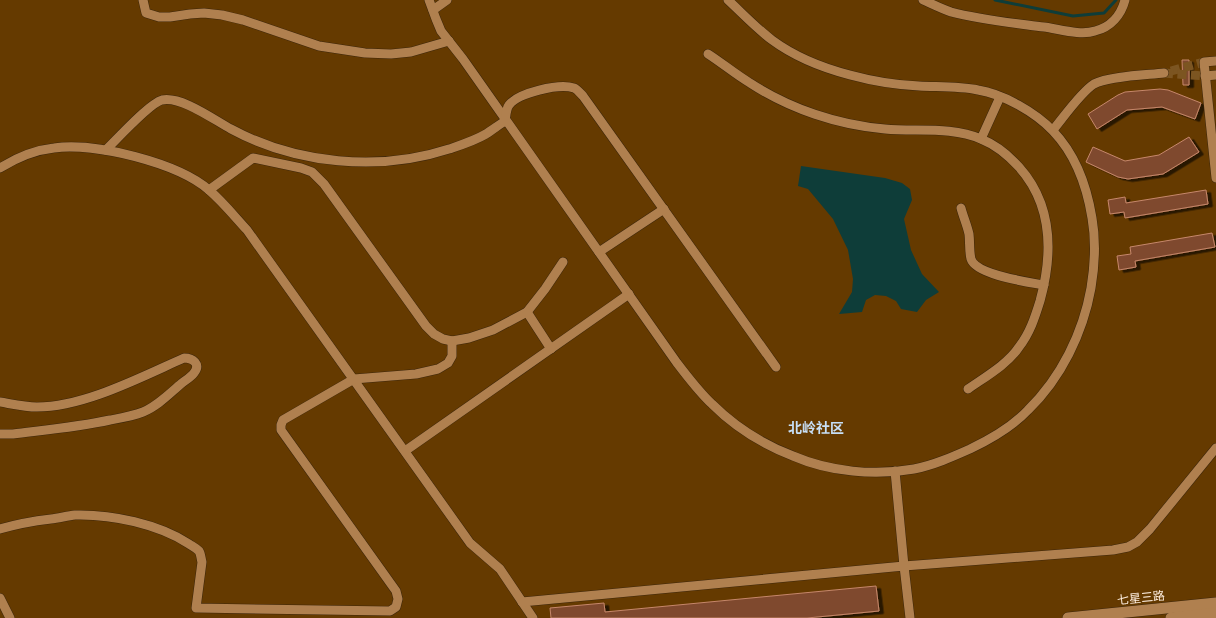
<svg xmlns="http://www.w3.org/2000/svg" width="1216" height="618" viewBox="0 0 1216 618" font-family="Manrope,'Noto Sans SC',sans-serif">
  <defs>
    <filter id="shadow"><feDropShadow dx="4.5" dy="2.5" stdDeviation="0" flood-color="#0009"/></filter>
  </defs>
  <rect width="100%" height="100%" fill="#653a00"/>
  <path fill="#0e3d39" d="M801,166L885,178L902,183L910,189L912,200L904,219L911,250L922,274L939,292L926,300L917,312L901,309L896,301L886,296L875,295L866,300L862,312L839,314L852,292L853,279L848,250L833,219L808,189L798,186Z"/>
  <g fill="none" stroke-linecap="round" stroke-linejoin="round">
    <path stroke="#0e3d39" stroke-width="3" d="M995,0L1073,16L1104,13L1116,0"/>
  </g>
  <g fill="#7f492f" stroke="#c6876a" filter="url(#shadow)">
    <path d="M1182,60H1189V85H1183Z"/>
    <path d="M1160,89L1168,90L1201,103L1195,119L1162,107L1127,110L1097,129L1088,114L1118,95L1125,92Z"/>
    <path d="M1189,137L1199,152L1163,174L1128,179L1118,177L1086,162L1093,147L1125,161L1159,155Z"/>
    <path d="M1206,190L1208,204L1125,218L1124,212L1110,214L1108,200L1125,197L1126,203Z"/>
    <path d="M1212,233L1215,247L1135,261L1136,267L1119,270L1117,256L1131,254L1130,247Z"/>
    <path d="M876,586L879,611L807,618H551L550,608L604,603L605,612Z"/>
  </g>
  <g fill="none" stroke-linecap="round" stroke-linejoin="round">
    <g stroke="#7c5521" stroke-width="9" stroke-dasharray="9 4.5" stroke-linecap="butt">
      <path d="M1171,71L1204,62"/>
      <path d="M1164,73L1205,76"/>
    </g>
    <g stroke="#3d260b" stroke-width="10">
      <g id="minor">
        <path d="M143,0L146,13L159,17H170L190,14L204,13L222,15L243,20L319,46L365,53L391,54L411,52L449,41"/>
        <path d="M429,0L436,19L441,31L463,59L677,363C688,377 699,392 712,404C735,427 762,444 793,456C830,472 875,476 914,469C934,465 952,457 970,449C991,439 1012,427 1028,410C1061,378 1083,333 1091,288C1095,264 1096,241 1092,218C1087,187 1075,154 1053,131C1035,112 1003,94 978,90C959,86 939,87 919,86C896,85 872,81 850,75C823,68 795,57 772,40C756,28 742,13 728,0"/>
        <path d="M923,0C932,4 942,9 951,12C981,20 1013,23 1044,27C1059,29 1081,36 1095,31C1111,27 1121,15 1125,0"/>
        <path d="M433,10L447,0"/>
        <path d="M708,54C722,63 735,74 750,83C790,109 838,125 885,129C916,132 951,126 981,139C996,145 1009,156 1019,167C1053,205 1053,254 1040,301C1035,317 1030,333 1019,347C1008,364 985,377 968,389"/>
        <path d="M1216,61L1204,62L1216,178"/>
        <path d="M1205,76L1216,75"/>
        <path d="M1053,130C1063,118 1081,92 1094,84C1109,76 1146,75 1164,73"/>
        <path d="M981,139L1000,97"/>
        <path d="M106,150C117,139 150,103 162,100C182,96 214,120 231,129C296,164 379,172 449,149C461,145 474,141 486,134C492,130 499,125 505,121C506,116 506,109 509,105C518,93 559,83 574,88C577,89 580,93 583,96L776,367"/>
        <path d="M0,168C16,158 35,150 54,148C95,142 178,163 209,190C223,202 235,217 247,230L470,543L500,569L533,618"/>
        <path d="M209,190L253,158L301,168L312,172L324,184L426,326L434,334L443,339L452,341L469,338L493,330L527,312L545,289L563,262"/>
        <path d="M961,208C963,216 967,225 969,234C970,242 969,251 971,259C976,275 1028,282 1044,285"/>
        <path d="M599,252L664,209"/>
        <path d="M527,312L551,349"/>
        <path d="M0,402C12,404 25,407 37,407C84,407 141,377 184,358C193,358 201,364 194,373C191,377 186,380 182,383C170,393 158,406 143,412C133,416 121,418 110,420C78,427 45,430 13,434H0"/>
        <path d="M405,451L629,294"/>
        <path d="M895,471L904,566L910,618"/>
        <path d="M0,529C17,524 34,521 51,519C59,518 67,516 75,515C111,514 159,524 189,544C192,546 196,548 199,551C201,554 201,559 202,562L196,608L390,611L396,607L398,599L396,591L281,430V425L283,420L354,379L416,374L438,369L448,363L452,356V341"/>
        <path d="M0,598L10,618"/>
        <path d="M522,602L904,566L1113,550L1128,547L1137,542L1150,529L1216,448"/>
      </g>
    </g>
    <g stroke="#3d260b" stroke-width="12">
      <g id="tertiary">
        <path d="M1068,618L1216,603"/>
        <path d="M1171,618L1216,613"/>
      </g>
    </g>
    <use href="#minor" stroke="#b0804f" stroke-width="9"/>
    <use href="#tertiary" stroke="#b0804f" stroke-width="11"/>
  </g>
  <g text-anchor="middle" stroke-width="3" stroke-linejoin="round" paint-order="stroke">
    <g font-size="12" fill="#feeedf" stroke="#653a00">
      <text transform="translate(1141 598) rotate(-6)" y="4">七星三路</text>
    </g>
    <g font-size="14" font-weight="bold" fill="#c7dff6" stroke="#653a00">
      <text x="816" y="433">北岭社区</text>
    </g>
  </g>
</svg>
